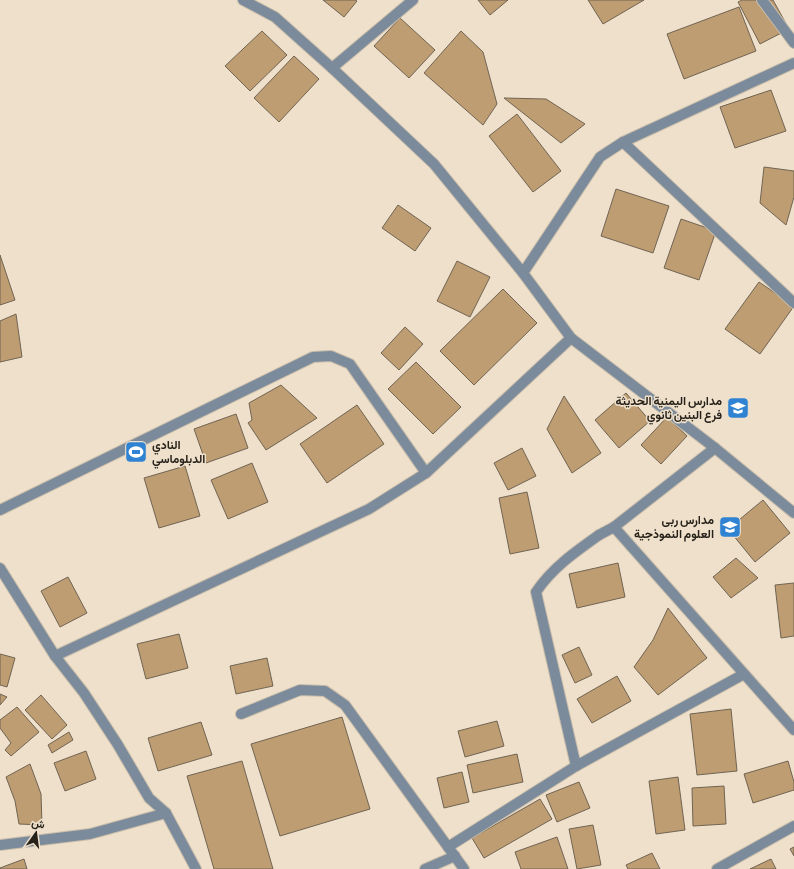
<svg xmlns="http://www.w3.org/2000/svg" width="794" height="869" viewBox="0 0 794 869" font-family="'Alegreya Sans',Vazirmatn,sans-serif">
  <rect width="100%" height="100%" fill="#eee0cb"/>
  <g fill="#bd9d71" stroke="#716453">
    <path d="M323,0H355L357,1L344,17Z"/>
    <path d="M478,0H508L490,15Z"/>
    <path d="M588,0H644L603,24Z"/>
    <path d="M742,0H773L789,29L760,44L738,2Z"/>
    <path d="M739,7L756,51L684,79L667,34Z"/>
    <path d="M400,18L435,50L409,78L374,46Z"/>
    <path d="M262,31L287,55L250,91L225,66Z"/>
    <path d="M461,31L483,52L497,104L483,125L424,73Z"/>
    <path d="M294,56L319,79L279,122L254,98Z"/>
    <path d="M771,90L786,131L735,148L720,107Z"/>
    <path d="M504,98L546,99L585,124L561,143Z"/>
    <path d="M517,114L561,171L533,192L489,136Z"/>
    <path d="M764,167L794,171V197L786,225L760,203Z"/>
    <path d="M616,189L669,206L653,253L601,236Z"/>
    <path d="M398,205L431,228L415,251L382,228Z"/>
    <path d="M681,219L716,231L699,280L664,268Z"/>
    <path d="M0,255L15,300L0,305Z"/>
    <path d="M457,261L490,277L470,317L437,301Z"/>
    <path d="M759,282L794,306L760,354L725,329Z"/>
    <path d="M503,289L537,323L474,385L440,351Z"/>
    <path d="M16,314L22,357L0,362V321Z"/>
    <path d="M405,327L423,344L399,370L381,353Z"/>
    <path d="M416,362L461,407L433,434L388,389Z"/>
    <path d="M281,385L317,418L266,450L248,423L252,420L249,403Z"/>
    <path d="M626,393L650,421L619,448L595,420Z"/>
    <path d="M564,396L601,453L572,473L547,429Z"/>
    <path d="M357,405L384,444L327,483L300,444Z"/>
    <path d="M236,414L248,448L206,463L194,429Z"/>
    <path d="M667,417L687,436L661,464L641,445Z"/>
    <path d="M522,448L536,476L508,490L494,463Z"/>
    <path d="M252,463L268,502L228,519L211,480Z"/>
    <path d="M185,466L200,516L159,528L144,478Z"/>
    <path d="M527,492L539,548L510,554L499,498Z"/>
    <path d="M763,500L790,533L755,562L728,529Z"/>
    <path d="M736,558L758,578L731,598L713,577Z"/>
    <path d="M618,563L625,597L577,608L569,574Z"/>
    <path d="M68,577L87,613L60,627L41,591Z"/>
    <path d="M794,583V636L781,638L775,585Z"/>
    <path d="M668,608L707,658L658,695L634,667L653,640Z"/>
    <path d="M179,634L188,668L146,679L137,644Z"/>
    <path d="M579,647L592,675L575,683L562,655Z"/>
    <path d="M0,654L15,658L7,687L0,685Z"/>
    <path d="M267,658L273,686L236,694L230,666Z"/>
    <path d="M617,676L631,701L592,723L577,699Z"/>
    <path d="M0,694L7,697L0,705Z"/>
    <path d="M41,695L67,725L52,739L25,710Z"/>
    <path d="M17,707L39,732L11,756L5,750L11,743L0,728V720Z"/>
    <path d="M731,709L737,771L697,775L690,714Z"/>
    <path d="M342,717L370,809L280,836L251,744Z"/>
    <path d="M497,721L504,746L465,757L458,731Z"/>
    <path d="M201,722L212,755L158,771L148,738Z"/>
    <path d="M69,732L73,740L52,753L48,745Z"/>
    <path d="M86,751L96,779L65,791L54,763Z"/>
    <path d="M517,754L523,782L473,793L467,765Z"/>
    <path d="M242,761L273,869H214L187,776Z"/>
    <path d="M788,761L794,782V790L753,803L744,774Z"/>
    <path d="M30,764L41,794L42,825L19,824L15,801L6,777Z"/>
    <path d="M462,772L469,802L444,808L437,778Z"/>
    <path d="M678,777L685,830L656,834L649,781Z"/>
    <path d="M579,782L590,808L557,822L546,795Z"/>
    <path d="M724,786L726,824L693,826L692,788Z"/>
    <path d="M540,799L552,819L484,858L472,838Z"/>
    <path d="M593,825L601,865L577,869L569,829Z"/>
    <path d="M557,837L568,869H521L515,852Z"/>
    <path d="M794,847V856L790,849Z"/>
    <path d="M652,853L660,869H628L626,865Z"/>
    <path d="M24,859L27,869H0V868Z"/>
    <path d="M771,859L776,869H750Z"/>
  </g>
  <g fill="none" stroke-linecap="round" stroke-linejoin="round">
    <g stroke="#cabeab" stroke-width="12">
      <path id="lane" d="M576,766L536,592C552,568 575,552 599,535"/>
    </g>
    <g stroke="#cabeab" stroke-width="12">
      <g id="street">
        <path d="M243,0L275,17L332,68L434,164L523,273L571,338L715,448L794,513"/>
        <path d="M762,0L794,43"/>
        <path d="M332,68L413,0"/>
        <path d="M623,142L794,303"/>
        <path d="M523,273L600,157L623,142L794,63"/>
        <path d="M0,510L313,357L331,356L350,364L426,473L571,338"/>
        <path d="M614,527L794,730"/>
        <path d="M599,535L614,527L715,448"/>
        <path d="M0,568L55,656L84,693L118,745L149,798L166,813L196,869"/>
        <path d="M55,656L369,509L426,473"/>
        <path d="M241,714L300,690L325,691L345,705L464,869"/>
        <path d="M0,845L90,834L166,813"/>
        <path d="M448,847L576,766L744,674"/>
        <path d="M425,869L455,856"/>
        <path d="M717,869L794,826"/>
      </g>
    </g>
    <use href="#lane" stroke="#7b8b9c" stroke-width="10"/>
    <use href="#street" stroke="#7b8b9c" stroke-width="10"/>
  </g>
  <defs>
    <g id="school-square" transform="scale(1.15)"><rect x="-9" y="-9" width="18" height="18" rx="4" fill="#3083d2" stroke="#eee0cb"/><path d="M0-5L7-2L0 1L-7-2ZM-4 1L0 2.5L4 1V4Q0 6-4 4Z" fill="#fff"/></g>
    <g id="stadium-square" transform="scale(1.15)"><rect x="-9" y="-9" width="18" height="18" rx="4" fill="#3083d2" stroke="#eee0cb"/><path d="M0-5a6.5 5 0 1 0 0 10a6.5 5 0 1 0 0-10ZM-3.5-1.8h7v3.6h-7Z" fill="#fff"/></g>
  </defs>
  <g fill-rule="evenodd">
    <use href="#school-square" x="738" y="408"/>
    <use href="#stadium-square" x="136" y="452"/>
    <use href="#school-square" x="730" y="527"/>
  </g>
  <g text-anchor="middle" stroke-width="3" stroke-linejoin="round" paint-order="stroke">
    <g font-size="12" font-weight="bold" fill="#262119" stroke="#eee0cb" text-anchor="end">
      <text x="722" y="405">مدارس اليمنية الحديثة<tspan x="722" dy="14">فرع البنين ثانوي</tspan></text>
      <text x="152" y="449" text-anchor="start">النادي<tspan x="152" dy="14">الدبلوماسي</tspan></text>
      <text x="714" y="524">مدارس ربى<tspan x="714" dy="14">العلوم النموذجية</tspan></text>
    </g>
  </g>
  <g transform="translate(36 833) rotate(14)" stroke="#eee0cb" stroke-width="3" paint-order="stroke">
  <path d="M0-3L7 15L0 10L-7 15Z" fill="#262119"/>
  <text y="-6" font-size="11" font-weight="bold" text-anchor="middle" fill="#262119">ش</text>
  </g>
</svg>
